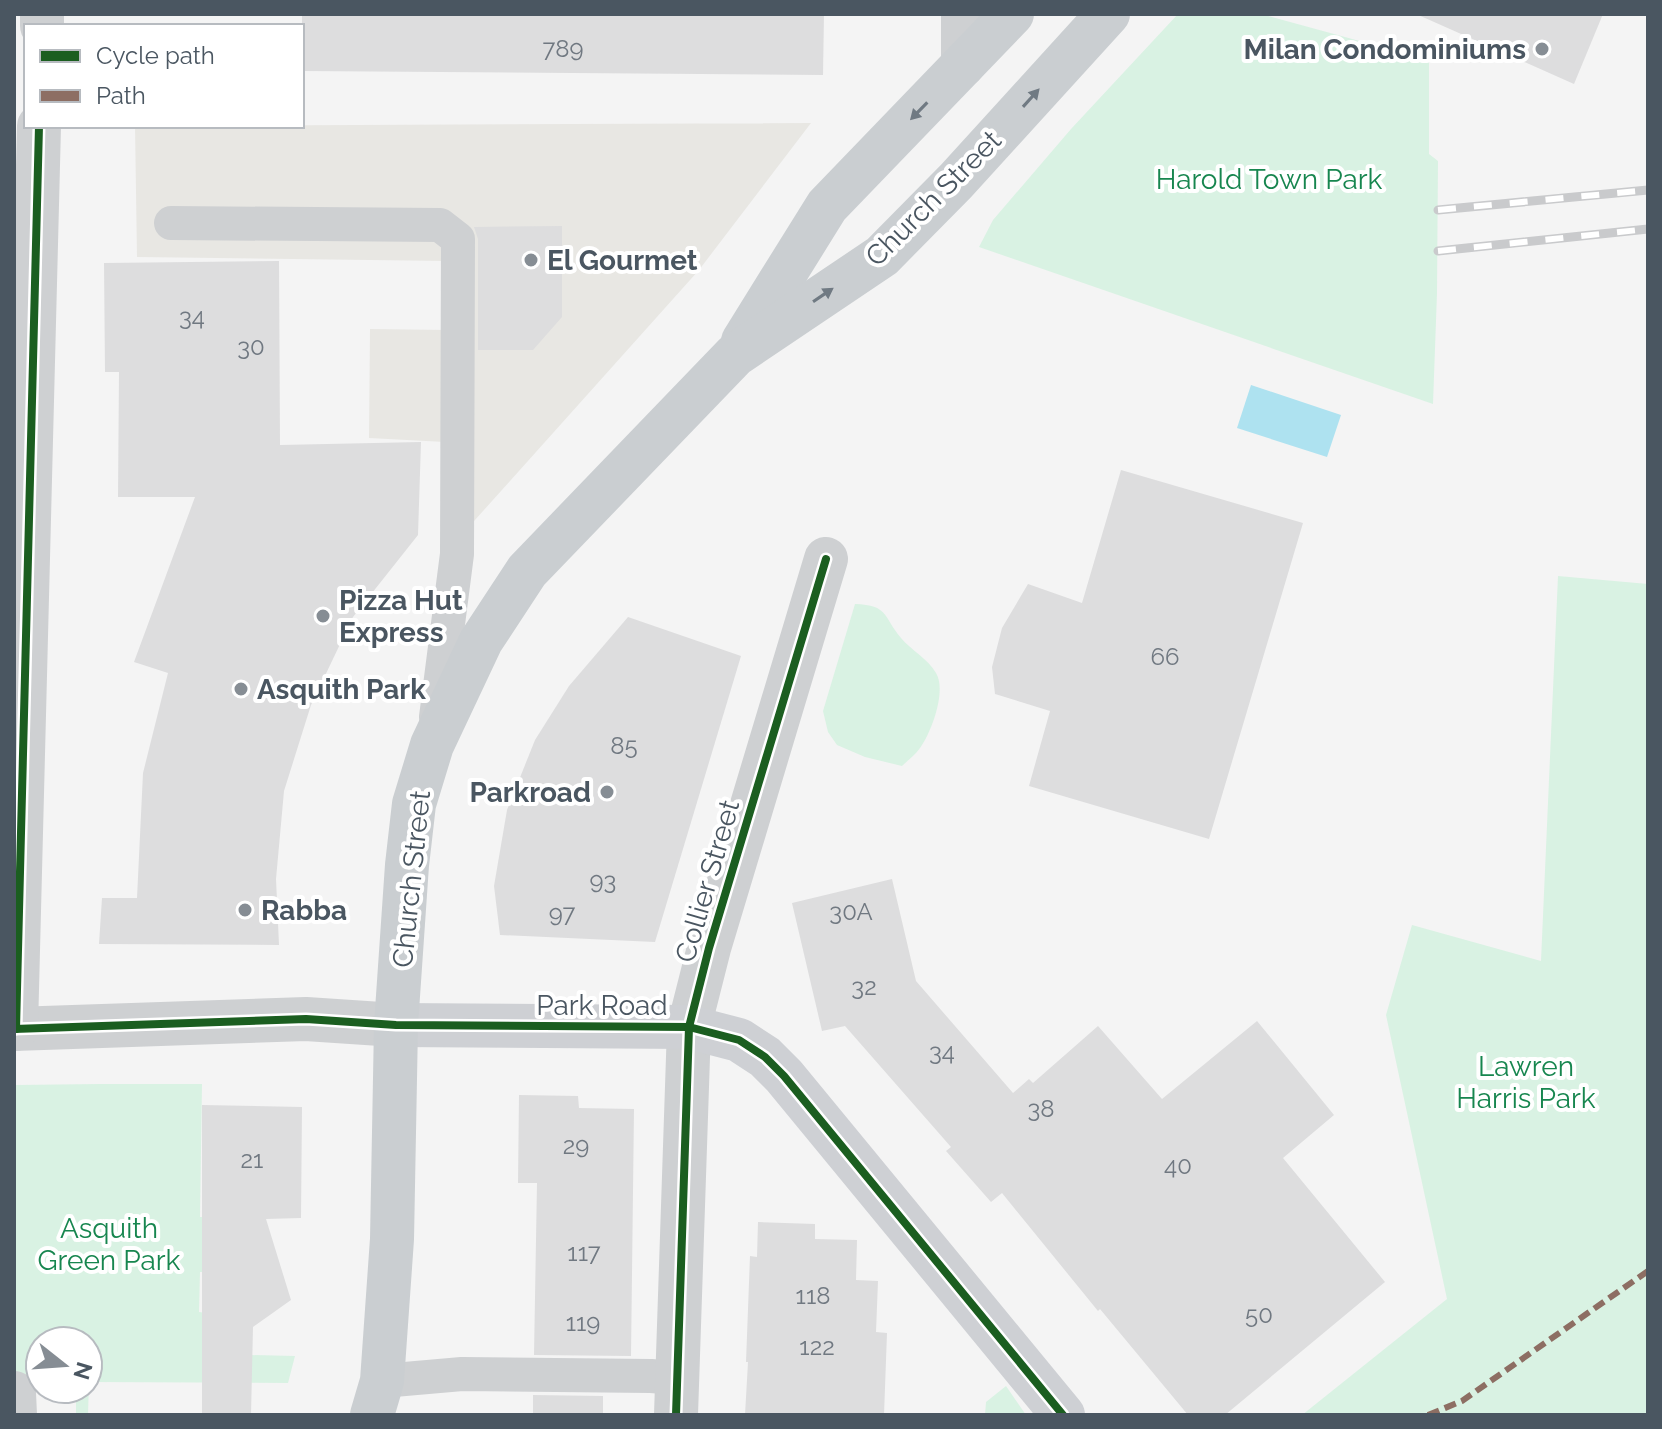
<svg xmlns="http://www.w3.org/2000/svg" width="1662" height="1429" viewBox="0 0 1662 1429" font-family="Raleway,sans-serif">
  <rect width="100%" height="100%" fill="#f4f4f4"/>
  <path fill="#e8e7e3" d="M811,123L699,270L449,549L445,442L369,438L370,329L448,330L447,261L137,257L135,126Z"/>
  <g fill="#d9f2e3">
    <path d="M1178,14H1261L1429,60V154L1438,161L1437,293L1433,404L979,247L993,220L1071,129Z"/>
    <path d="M1558,576L1648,584V1415H1302L1447,1299L1386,1015L1412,925L1541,961Z"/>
    <path d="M855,604C889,605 883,617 901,638C911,650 928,659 936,673C947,691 931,733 920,748C915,755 908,760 902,766L865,757L837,745L828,732L823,711Z"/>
    <path d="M100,1084H202L200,1217H213L208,1272H200L199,1312L237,1317L250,1355L295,1356L288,1383L89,1382L88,1415H76V1389H88V1341H40V1380L14,1379V1085Z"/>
    <path d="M1006,1386L1026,1415H985L986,1402Z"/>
  </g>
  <path fill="#aee2f0" d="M1251,385L1341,415L1327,457L1237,428Z"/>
  <g fill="#ddddde">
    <path d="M302,14H824L823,75L302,71Z"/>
    <path d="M1416,14H1603L1574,84Z"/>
    <path d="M562,226V317L533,350H478V239L474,227Z"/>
    <path d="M279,261L280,445L421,442L418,535L353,617L311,705L284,791L276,879L279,945L99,944L102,898H137L143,773L168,673L134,662L195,497H118L119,372H105L104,263Z"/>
    <path d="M1121,470L1303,523L1209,839L1029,786L1050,711L995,694L992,667L1002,628L1028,584L1082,603Z"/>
    <path d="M628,617L741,656L655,942L500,935L494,886L507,810L535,740L569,686Z"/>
    <path d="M892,879L916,981L1013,1093L1029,1079L1033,1083L1098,1026L1162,1099L1257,1021L1334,1115L1283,1158L1385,1282L1225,1415H1188L1100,1309L1098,1311L1002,1193L991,1202L946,1151L951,1147L845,1026L822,1031L792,903Z"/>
    <path d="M519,1095L578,1096L579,1108L634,1109L631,1356L534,1355L537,1183H518Z"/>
    <path d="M202,1105L302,1107L301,1218L266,1219L291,1300L253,1327L251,1415H202Z"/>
    <path d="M758,1222L815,1224V1239L857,1240L856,1280L878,1281L876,1332L887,1333L884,1415H745L748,1362H746L750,1256L757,1257Z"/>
    <path d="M533,1395L603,1396V1415H533Z"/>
  </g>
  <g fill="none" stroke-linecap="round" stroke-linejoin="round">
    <g stroke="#ced0d2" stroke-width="34">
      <path d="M171,223L440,225L458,239L457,554L436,717"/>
      <path d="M382,1381L462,1374L651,1376L677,1378"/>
    </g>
    <g stroke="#ced0d2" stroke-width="44">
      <path d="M963,14V65"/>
      <path d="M42,26V14"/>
      <path d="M14,1029L306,1019L396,1025"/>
      <path d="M16,1029L39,126"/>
      <path d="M14,1393L15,1415"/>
      <path d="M676,1415L689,1027L709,948L826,559"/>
    </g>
    <path stroke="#ced0d4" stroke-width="44" d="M396,1025L689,1027L739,1040L765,1057L784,1076L1063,1415"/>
    <g stroke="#caced1" stroke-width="44">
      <path d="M743,341L827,206L1012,14"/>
      <path d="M372,1415L382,1381L392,1239L396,1025L407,865L414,804L432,745L481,641L527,571L735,355L882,256L956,181L1108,14"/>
    </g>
    <g stroke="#c9cacc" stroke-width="9">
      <g id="rail">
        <path d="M1438,210L1648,190"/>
        <path d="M1438,251L1648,229"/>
      </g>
    </g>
    <use href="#rail" stroke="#fff" stroke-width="6" stroke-dasharray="18" stroke-linecap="butt"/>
    <path stroke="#8d6e63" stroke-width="6" stroke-dasharray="12 6" stroke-linecap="butt" d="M1428,1415L1462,1401L1648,1271"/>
    <g stroke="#fff" stroke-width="13">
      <g id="cycleway">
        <path d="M14,1029L306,1019L396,1025L689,1027L739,1040L765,1057L784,1076L1063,1415"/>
        <path d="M16,1029L39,126"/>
        <path d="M676,1415L689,1027L709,948L826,559"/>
      </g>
    </g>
    <use href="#cycleway" stroke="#1b5e20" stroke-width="8"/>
  </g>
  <defs><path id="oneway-solid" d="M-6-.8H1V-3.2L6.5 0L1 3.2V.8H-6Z" transform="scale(2)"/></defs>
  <g fill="#707a83">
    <use href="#oneway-solid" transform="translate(1031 98) rotate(-48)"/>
    <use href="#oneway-solid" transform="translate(919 111) rotate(134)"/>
    <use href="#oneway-solid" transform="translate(823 295) rotate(-34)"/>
  </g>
  <g fill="#868d94" stroke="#fff" stroke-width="3">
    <circle cx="1542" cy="49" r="8"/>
    <circle cx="531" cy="260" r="8"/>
    <circle cx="323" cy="616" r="8"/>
    <circle cx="241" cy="689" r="8"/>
    <circle cx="607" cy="792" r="8"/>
    <circle cx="245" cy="910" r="8"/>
  </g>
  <g text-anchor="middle" stroke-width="8" stroke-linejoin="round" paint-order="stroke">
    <g font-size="24" fill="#707881">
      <text x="563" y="57">789</text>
      <text x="192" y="325">34</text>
      <text x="251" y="355">30</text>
      <text x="1165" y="665">66</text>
      <text x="624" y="754">85</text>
      <text x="603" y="889">93</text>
      <text x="851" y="920">30A</text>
      <text x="562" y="922">97</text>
      <text x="864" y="995">32</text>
      <text x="942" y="1060">34</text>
      <text x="1041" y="1117">38</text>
      <text x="576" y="1154">29</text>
      <text x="252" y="1168">21</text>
      <text x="1178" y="1174">40</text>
      <text x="584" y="1261">117</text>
      <text x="813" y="1304">118</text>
      <text x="1259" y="1323">50</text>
      <text x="583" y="1331">119</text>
      <text x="817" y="1355">122</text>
    </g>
    <g font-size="28" font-weight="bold" fill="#4a5661" stroke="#fff" text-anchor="start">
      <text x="1526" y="59" text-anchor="end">Milan Condominiums</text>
      <text x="547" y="270">El Gourmet</text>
      <text x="339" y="610">Pizza Hut<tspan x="339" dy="32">Express</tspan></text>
      <text x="257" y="699">Asquith Park</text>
      <text x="591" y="802" text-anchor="end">Parkroad</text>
      <text x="261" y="920">Rabba</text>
    </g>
    <g font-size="28" fill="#17864f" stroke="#fff">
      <text x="1269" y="189">Harold Town Park</text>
      <text x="1526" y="1076">Lawren<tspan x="1526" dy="32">Harris Park</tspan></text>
      <text x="109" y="1238">Asquith<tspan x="109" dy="32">Green Park</tspan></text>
    </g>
    <g font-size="28" fill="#4a5661" stroke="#fff">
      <text transform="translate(933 198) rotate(-45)" y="10">Church Street</text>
      <text transform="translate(411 879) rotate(-84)" y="10">Church Street</text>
      <text transform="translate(707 881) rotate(-74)" y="10">Collier Street</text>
      <text x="602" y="1015">Park Road</text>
    </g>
  </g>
  <rect width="1662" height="1429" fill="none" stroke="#4a5661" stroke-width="32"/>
  <rect x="24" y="24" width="280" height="104" fill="#ffffff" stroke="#b7bbc0" stroke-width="2"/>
  <rect x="40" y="50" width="40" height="12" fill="#1b5e20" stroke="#b7bbc0" stroke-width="2"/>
  <text x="96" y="64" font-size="24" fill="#4a5661">Cycle path</text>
  <rect x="40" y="90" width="40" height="12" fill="#8d6e63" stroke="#b7bbc0" stroke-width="2"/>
  <text x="96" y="104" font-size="24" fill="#4a5661">Path</text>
  <g transform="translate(64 1365) rotate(107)"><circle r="38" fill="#ffffff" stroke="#b7bbc0" stroke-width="2"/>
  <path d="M0-6L14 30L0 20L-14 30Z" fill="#868d94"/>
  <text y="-12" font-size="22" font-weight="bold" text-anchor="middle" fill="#4a5661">N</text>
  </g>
</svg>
